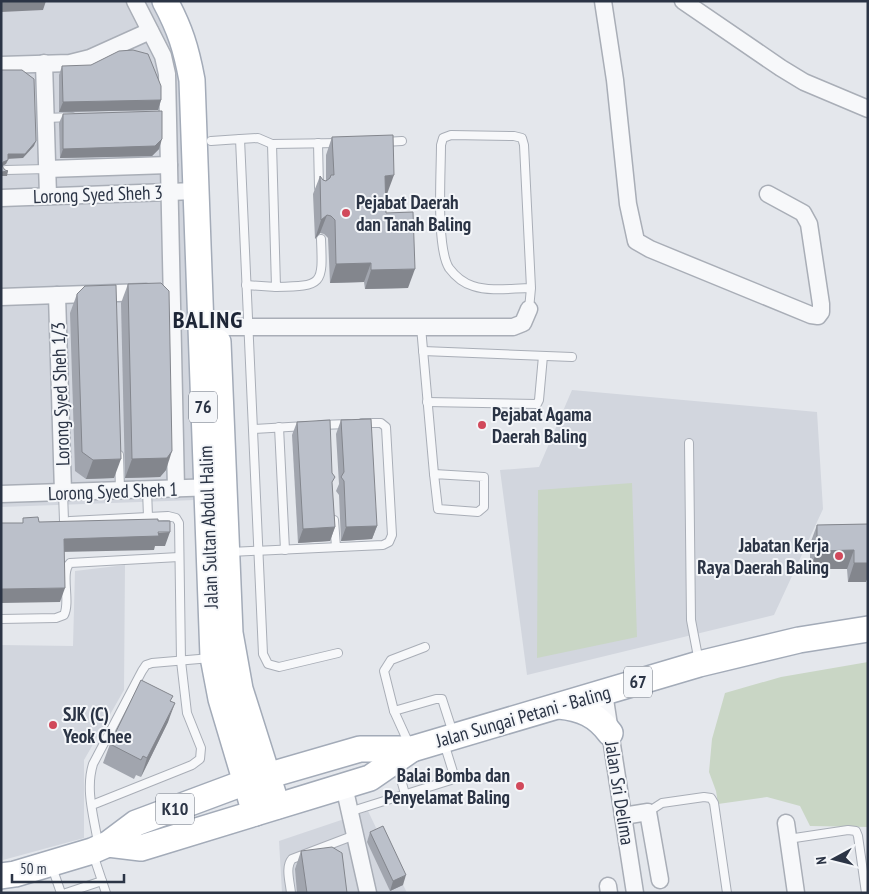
<svg xmlns="http://www.w3.org/2000/svg" width="869" height="894" viewBox="0 0 869 894" font-family="'PT Sans Narrow',sans-serif">
  <rect width="100%" height="100%" fill="#e4e7ec"/>
  <g fill="#d2d6de">
    <path d="M1,1H151L172,42L179,73L195,500L1,507Z"/>
    <path d="M572,390L817,412L823,509L774,615L527,675L500,470L539,467Z"/>
    <path d="M125,565L124,690L84,760V838L3,860L1,845V645L73,646L75,571Z"/>
    <path d="M368,811L407,893H282L279,841Z"/>
  </g>
  <g fill="#c9d6c5">
    <path d="M632,483L637,637L537,658L538,490Z"/>
    <path d="M868,662V827L810,826L800,806L767,797L718,804L716,791L709,772L712,739L725,693L781,677Z"/>
  </g>
  <g fill="none" stroke-linecap="round" stroke-linejoin="round">
    <g stroke="#a9aeb7" stroke-width="10">
      <g id="service">
        <path d="M46,118L72,117"/>
        <path d="M240,139L258,138L272,144L340,143"/>
        <path d="M211,141L240,139L263,654L268,664L279,667L338,653"/>
        <path d="M384,142L402,141"/>
        <path d="M318,143L319,188"/>
        <path d="M272,144L276,287C323,286 323,285 321,239"/>
        <path d="M6,170L47,169"/>
        <path d="M246,285L276,287"/>
        <path d="M529,309L531,288L524,145L522,138L514,136L451,135L443,138L441,145C441,173 436,247 449,268C455,276 463,283 473,286C491,292 513,288 531,288"/>
        <path d="M421,327L434,474"/>
        <path d="M423,351L572,357"/>
        <path d="M427,402L537,404L539,400L543,356"/>
        <path d="M320,425L348,424"/>
        <path d="M279,427L285,550"/>
        <path d="M253,429L306,426"/>
        <path d="M689,443L691,620L699,662"/>
        <path d="M119,455L120,490"/>
        <path d="M434,474L484,477V507L478,512L438,509Z"/>
        <path d="M147,489L148,517"/>
        <path d="M63,492L64,521"/>
        <path d="M334,520L336,547"/>
        <path d="M70,521L168,516L176,518L179,523L181,661L187,713L201,748L200,759L192,765L92,805"/>
        <path d="M230,552L383,545L389,542L392,535L386,427L381,423H362"/>
        <path d="M1,619L56,618L64,615C71,601 60,573 70,563L179,557"/>
        <path d="M394,711L436,699H442L453,733"/>
        <path d="M409,744L394,711L384,671L391,660L425,647"/>
        <path d="M397,765L405,794"/>
        <path d="M349,812L451,780L453,772L444,743"/>
        <path d="M648,812L662,803L704,797L711,798L714,803L727,893"/>
        <path d="M788,839L848,830L856,831L858,836L866,893"/>
        <path d="M98,843C94,817 85,790 93,764L142,671L146,665L152,663L211,658"/>
        <path d="M93,854L106,893"/>
        <path d="M52,867L61,893"/>
        <path d="M66,893L102,881"/>
        <path d="M291,893C290,882 285,867 292,859L355,835"/>
      </g>
    </g>
    <g stroke="#a9aeb7" stroke-width="19">
      <g id="minor">
        <path d="M135,1L163,56L167,74L176,489"/>
        <path d="M603,1L615,80L628,204L636,241L650,249L811,315L818,316L821,312V304L809,224L803,213L768,194"/>
        <path d="M683,1L781,68L804,82L868,109"/>
        <path d="M44,63L48,196"/>
        <path d="M1,65L70,63L90,58L150,31"/>
        <path d="M47,169L169,165"/>
        <path d="M1,198L196,191"/>
        <path d="M57,295L63,492"/>
        <path d="M1,297L146,292"/>
        <path d="M218,327H513L523,323L529,309"/>
        <path d="M1,494L217,487"/>
        <path d="M604,693L635,893"/>
        <path d="M344,786L368,893"/>
        <path d="M623,816L648,812L660,880"/>
        <path d="M786,823L796,893"/>
        <path d="M608,886L609,893"/>
      </g>
    </g>
    <g stroke="#a3abb8" stroke-width="28">
      <g id="primary">
        <path d="M165,1C180,29 186,48 192,80L213,657L221,699L255,813"/>
        <path d="M218,342L230,633L240,689L277,806"/>
        <path d="M559,706C581,708 597,715 610,733"/>
        <path d="M108,844L141,848L370,778L412,749"/>
        <path d="M1,876L15,874L92,851L108,844L136,823L246,782L360,749H412L699,664L799,640L868,629"/>
      </g>
    </g>
    <use href="#service" stroke="#f7f8fa" stroke-width="8"/>
    <use href="#minor" stroke="#f7f8fa" stroke-width="16"/>
    <use href="#primary" stroke="#fff" stroke-width="25"/>
  </g>
  <g fill="#a1a5ae">
    <path d="M62,66L161,100L158,110L59,112V75Z"/>
    <path d="M63,114L159,149L152,156L60,158L59,123Z"/>
    <path d="M332,137L387,194H386V213L408,288L365,289L364,282L330,283L328,238L324,234L320,233L315,239L313,194L320,176L323,180L326,181V155Z"/>
    <path d="M128,284L166,470L160,477L125,478L121,303Z"/>
    <path d="M77,294L114,478L86,479L75,471L70,313Z"/>
    <path d="M341,420L377,526L372,539L341,541L339,495L336,491L339,484L336,434Z"/>
    <path d="M297,422L332,483L335,527L330,541L298,543L292,435Z"/>
    <path d="M868,524L866,582H848L847,569H810V544L817,525Z"/>
    <path d="M171,701L168,722L141,777L136,775L134,779L103,763L110,744Z"/>
    <path d="M370,832L403,885L390,891L367,842Z"/>
    <path d="M301,851L347,893H297L295,869Z"/>
  </g>
  <g fill="#83868d">
    <path d="M1,1H46L43,10L1,12Z"/>
    <path d="M161,100L158,110L59,112L63,102Z"/>
    <path d="M162,139L159,149L152,156L60,158L63,149Z"/>
    <path d="M36,141L34,146L23,158L6,159L8,154Z"/>
    <path d="M8,160L6,164L1,167L3,162Z"/>
    <path d="M8,171L7,176H1V172Z"/>
    <path d="M394,175L387,194H378L385,176Z"/>
    <path d="M327,215L320,233L315,239L321,220Z"/>
    <path d="M371,263L364,282L330,283L336,264Z"/>
    <path d="M415,269L408,288L365,289L371,270Z"/>
    <path d="M172,451L166,470L160,477L125,478L132,459Z"/>
    <path d="M121,459L114,478L86,479L93,460Z"/>
    <path d="M377,526L372,539L341,541L346,527Z"/>
    <path d="M335,527L330,541L298,543L303,529Z"/>
    <path d="M170,532L165,546H155L154,550L59,552L64,539Z"/>
    <path d="M854,550L847,569H810L817,551Z"/>
    <path d="M854,563H868V577L866,582H848Z"/>
    <path d="M65,588L60,602L1,603V589Z"/>
    <path d="M175,703L168,722L141,777L147,758Z"/>
    <path d="M406,875L403,885L390,891L393,881Z"/>
  </g>
  <g fill="#bbc0ca" stroke="#83868d">
    <path d="M133,50L148,54L161,86V100L63,102L62,66L91,65L119,51Z"/>
    <path d="M1,70H22L34,79L36,141L25,154H8V160L3,162L2,166L5,170L8,171L1,172Z"/>
    <path d="M162,111V139L155,146L63,149V114Z"/>
    <path d="M393,135L394,175L385,176L386,213L413,212L415,269L371,270V263L336,264L335,220L331,216L327,215L321,220L320,176L323,180L326,181L330,178L331,175H334L332,137Z"/>
    <path d="M161,283L169,291L172,451L167,458L132,459L128,284Z"/>
    <path d="M116,285L121,459L93,460L82,452L77,294L85,286Z"/>
    <path d="M371,419L377,526L346,527L344,481L341,477L344,472L341,420Z"/>
    <path d="M330,420L332,473L335,477L332,482L335,527L303,529L297,422Z"/>
    <path d="M38,517L39,522L158,519V521H170V532H158L159,536L64,539L65,588L1,589V523H23V518Z"/>
    <path d="M868,524V563H854V550L817,551V525Z"/>
    <path d="M141,680L173,696L170,701L175,703L147,758L143,756L141,760L110,744Z"/>
    <path d="M383,826L406,875L393,881L370,832Z"/>
    <path d="M332,847L342,853L347,893H307L301,851Z"/>
  </g>
  <g fill="#d1495b" stroke="#f4f6f9" stroke-width="2">
    <circle cx="346" cy="213" r="5"/>
    <circle cx="482" cy="425" r="5"/>
    <circle cx="839" cy="556" r="5"/>
    <circle cx="53" cy="725" r="5"/>
    <circle cx="520" cy="786" r="5"/>
  </g>
  <g text-anchor="middle" stroke-width="4" stroke-linejoin="round" paint-order="stroke">
    <g fill="#f4f6f9" stroke="#676e7b" stroke-width="1">
      <rect x="189" y="391.5" width="28" height="31" rx="4"/>
      <rect x="624" y="666.5" width="28" height="31" rx="4"/>
      <rect x="156" y="793.5" width="38" height="31" rx="4"/>
    </g>
    <g font-size="18" font-weight="bold" fill="#2b3445">
      <text x="203" y="413">76</text>
      <text x="638" y="688">67</text>
      <text x="175" y="815">K10</text>
    </g>
    <g font-size="19" fill="#2b3445" stroke="#f4f6f9">
      <text transform="translate(98 194) rotate(-2)" y="7">Lorong Syed Sheh 3</text>
      <text transform="translate(60 394) rotate(-92)" y="7">Lorong Syed Sheh 1/3</text>
      <text transform="translate(113 491) rotate(-2)" y="7">Lorong Syed Sheh 1</text>
      <text transform="translate(208 527) rotate(-92)" y="7">Jalan Sultan Abdul Halim</text>
      <text transform="translate(523 716) rotate(-16)" y="7">Jalan Sungai Petani - Baling</text>
      <text transform="translate(620 793) rotate(81)" y="7">Jalan Sri Delima</text>
    </g>
    <g font-size="19" font-weight="bold" fill="#2b3445" stroke="#f4f6f9" text-anchor="start">
      <text x="356" y="209">Pejabat Daerah<tspan x="356" dy="22">dan Tanah Baling</tspan></text>
      <text x="492" y="421">Pejabat Agama<tspan x="492" dy="22">Daerah Baling</tspan></text>
      <text x="829" y="552" text-anchor="end">Jabatan Kerja<tspan x="829" dy="22">Raya Daerah Baling</tspan></text>
      <text x="63" y="721">SJK (C)<tspan x="63" dy="22">Yeok Chee</tspan></text>
      <text x="510" y="782" text-anchor="end">Balai Bomba dan<tspan x="510" dy="22">Penyelamat Baling</tspan></text>
    </g>
    <g font-size="24" font-weight="bold" letter-spacing="1" fill="#1d2536" stroke="#f4f6f9">
      <text x="208" y="328">BALING</text>
    </g>
  </g>
  <rect width="869" height="894" fill="none" stroke="#2b3445" stroke-width="5"/>
  <g transform="translate(834 859) rotate(263)" stroke="#f4f6f9" stroke-width="4" paint-order="stroke">
  <path d="M0-4L9 19L0 12L-9 19Z" fill="#2b3445"/>
  <text y="-8" font-size="14" font-weight="bold" text-anchor="middle" fill="#2b3445">N</text>
  </g>
  <path d="M12 874v8h112v-8" fill="none" stroke="#2b3445" stroke-width="2.5"/>
  <text x="20" y="874" font-size="15" fill="#2b3445" stroke="#f4f6f9" stroke-width="4" paint-order="stroke">50 m</text>
</svg>
